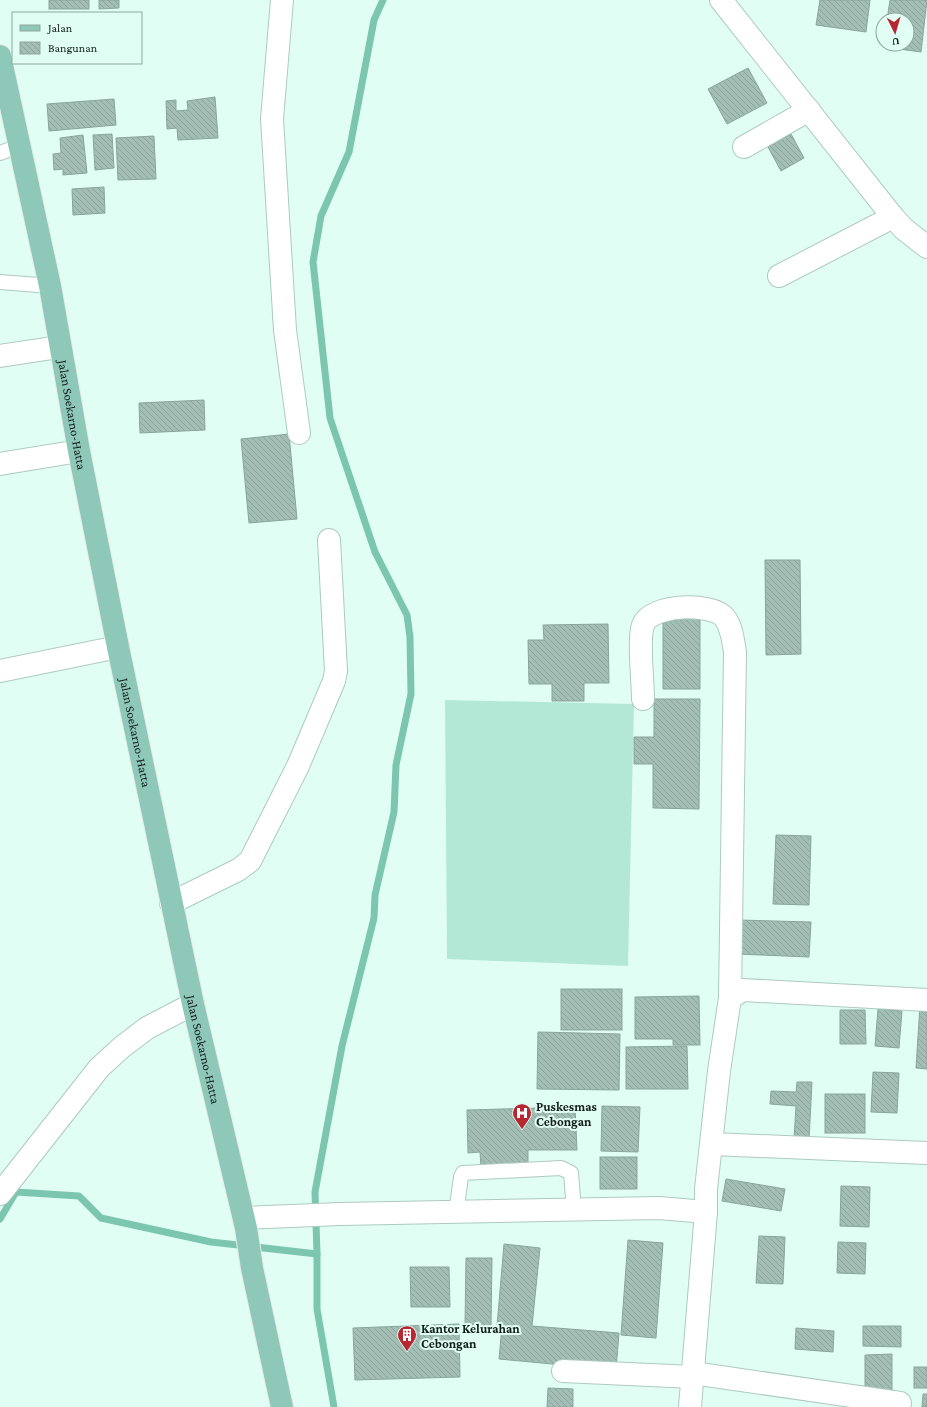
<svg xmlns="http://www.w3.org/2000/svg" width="927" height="1407" viewBox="0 0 927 1407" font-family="'Crimson Pro',serif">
  <defs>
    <pattern id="building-back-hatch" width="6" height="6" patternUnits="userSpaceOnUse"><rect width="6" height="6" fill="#a3bfb5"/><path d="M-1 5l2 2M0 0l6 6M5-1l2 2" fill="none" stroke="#8ba49b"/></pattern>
  </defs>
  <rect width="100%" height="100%" fill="#e0fef4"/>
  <path fill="#b3e8d7" d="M445,700L634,704L628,966L447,959Z"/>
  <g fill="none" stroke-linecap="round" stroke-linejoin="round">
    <g stroke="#7cc6b0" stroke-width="7">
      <path d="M0,1219L16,1192L79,1196L101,1218L211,1242L317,1254"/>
      <path d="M334,1407L317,1309V1254L315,1192L342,1046L374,918L375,895L394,812L396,765L411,694L410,637L407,615L375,552L330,418L313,262L321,216L349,152L374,20L383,0"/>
    </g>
  </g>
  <g fill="url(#building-back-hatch)" stroke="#89a59b">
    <rect x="49" y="0" width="40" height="9"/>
    <path d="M99,0H119V8L99,9Z"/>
    <path d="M820,0H870L866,32L816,25Z"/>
    <path d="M890,0H927L921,52L884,47V44H907V20H887Z"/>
    <path d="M748,68L767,103L727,124L708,89Z"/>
    <path d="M215,97L218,138L178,140L177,128L167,129L166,101L176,100V111L188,110L187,101Z"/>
    <path d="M114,99L116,125L49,131L47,104Z"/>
    <path d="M112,134L114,168L95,170L93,135Z"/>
    <path d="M791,134L804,158L781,171L768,147Z"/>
    <path d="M83,135L87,173L63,175V169L54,170L53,154L61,153L60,138Z"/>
    <path d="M154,136L156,179L118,180L116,138Z"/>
    <path d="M104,187L105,213L73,215L72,189Z"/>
    <path d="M204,400L205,430L140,433L139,403Z"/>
    <path d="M289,434L297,519L249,523L241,439Z"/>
    <path d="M765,560H800L801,654L766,655Z"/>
    <path d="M663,614L700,615V689H663Z"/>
    <path d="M608,624L609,683H584V701H552V684H529L528,640H544L543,625Z"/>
    <path d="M654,699H700L699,809L653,808V764H634V737H654Z"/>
    <path d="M776,835L811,836L809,905L773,904Z"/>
    <path d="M739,920L811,922L809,957L737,954Z"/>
    <rect x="561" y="989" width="61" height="41"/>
    <path d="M699,996L700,1045H673V1039H635V997Z"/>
    <path d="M920,1005H927V1069L916,1068Z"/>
    <path d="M878,1009L902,1011L899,1048L875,1046Z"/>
    <path d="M840,1010H865L866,1044H840Z"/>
    <path d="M538,1032L620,1034L619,1090L537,1089Z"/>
    <path d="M687,1046L688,1089H626V1047Z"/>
    <path d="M873,1072L899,1073L897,1113L871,1112Z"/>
    <path d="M797,1082H812L809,1140L794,1139L796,1106L770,1104L771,1091L796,1092Z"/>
    <rect x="825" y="1094" width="40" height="39"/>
    <path d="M602,1106L640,1107L638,1152L601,1151Z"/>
    <path d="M575,1107L577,1150H528V1166L481,1168L480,1152L468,1153L467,1110Z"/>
    <rect x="600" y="1157" width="37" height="32"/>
    <path d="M726,1179L785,1189L781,1211L722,1201Z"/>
    <path d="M841,1186L870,1187L869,1227L840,1226Z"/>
    <path d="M759,1236L785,1237L783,1284L756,1283Z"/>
    <path d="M628,1240L663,1243L656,1338L621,1335Z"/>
    <path d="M838,1242L866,1243L865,1274L837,1273Z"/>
    <path d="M504,1244L540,1248L532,1326L619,1333L616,1370L499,1359L502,1326H497Z"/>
    <path d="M466,1258H492L491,1326L465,1325Z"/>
    <path d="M410,1267H449L450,1307H411Z"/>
    <path d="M459,1324L460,1377L355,1380L353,1328Z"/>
    <path d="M863,1326H901V1347L863,1346Z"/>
    <path d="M796,1328L834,1331L833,1352L795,1349Z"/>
    <path d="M892,1354V1391H865V1355Z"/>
    <rect x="914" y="1367" width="13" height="21"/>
    <path d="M548,1388L573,1389V1407H547Z"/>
    <path d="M923,1394H927V1407H922Z"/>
  </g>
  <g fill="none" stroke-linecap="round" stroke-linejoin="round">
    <g stroke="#adcac0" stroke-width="16">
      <g id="service">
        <path d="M0,153L19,146"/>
        <path d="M0,282L50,286"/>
        <path d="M456,1213L461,1177L463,1173L561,1168L571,1173L574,1210"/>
      </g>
    </g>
    <g stroke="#adcac0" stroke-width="24">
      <g id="minor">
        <path d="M282,0L272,119L285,330L299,433"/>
        <path d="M721,0L893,217L904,229L927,247"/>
        <path d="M744,147L809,110"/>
        <path d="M779,276L893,217"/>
        <path d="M0,356L59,347"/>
        <path d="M0,464L79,451"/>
        <path d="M0,671L118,647"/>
        <path d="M643,699C643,682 638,639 643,625C652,603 712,603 724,617C732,626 733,641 735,652L730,998"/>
        <path d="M171,903L238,870L250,861L298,766L334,681L336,671L329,540"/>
        <path d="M712,1144L927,1153"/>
        <path d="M0,1194L99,1068L122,1047L147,1028L193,1004"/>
        <path d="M244,1218L340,1214L659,1208L706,1212V1189L719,1071L730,998L743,990L927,1000"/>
        <path d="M563,1371L693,1377"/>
        <path d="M693,1373L900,1403"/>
        <path d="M690,1407L706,1212"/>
      </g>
    </g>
    <g stroke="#e8e9e8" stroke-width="24">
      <g id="primary">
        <path id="s1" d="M0,56L50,286L79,451L118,647L193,1004L246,1228L252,1268L282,1407"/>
      </g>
    </g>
    <use href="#service" stroke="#fff" stroke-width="14"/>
    <use href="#minor" stroke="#fff" stroke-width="22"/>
    <use href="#primary" stroke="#8ec8b9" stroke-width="22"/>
  </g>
  <defs>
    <g id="hospital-pin" transform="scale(1)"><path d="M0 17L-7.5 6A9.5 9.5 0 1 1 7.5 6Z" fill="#b82731" stroke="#e0fef4"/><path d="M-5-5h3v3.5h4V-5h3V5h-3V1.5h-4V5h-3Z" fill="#fff"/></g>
    <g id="building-pin" transform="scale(1)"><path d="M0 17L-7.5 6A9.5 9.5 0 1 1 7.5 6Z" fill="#b82731" stroke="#e0fef4"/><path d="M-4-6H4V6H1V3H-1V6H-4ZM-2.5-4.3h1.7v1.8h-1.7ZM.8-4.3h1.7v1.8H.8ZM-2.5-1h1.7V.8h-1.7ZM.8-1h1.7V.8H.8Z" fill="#fff"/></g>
  </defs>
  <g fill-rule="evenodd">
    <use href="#hospital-pin" x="522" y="1113"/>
    <use href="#building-pin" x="407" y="1335"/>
  </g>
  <g text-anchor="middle" stroke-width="4" stroke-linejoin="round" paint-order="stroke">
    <g font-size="13" fill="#141f1c" stroke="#e0fef4">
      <text dy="5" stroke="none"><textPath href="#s1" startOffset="366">Jalan Soekarno-Hatta</textPath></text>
      <text dy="5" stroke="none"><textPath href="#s1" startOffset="690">Jalan Soekarno-Hatta</textPath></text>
      <text dy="5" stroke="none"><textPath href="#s1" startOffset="1014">Jalan Soekarno-Hatta</textPath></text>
    </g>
    <g font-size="13" font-weight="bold" fill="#141f1c" stroke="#e0fef4" text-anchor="start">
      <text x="536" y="1111">Puskesmas<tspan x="536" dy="15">Cebongan</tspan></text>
      <text x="421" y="1333">Kantor Kelurahan<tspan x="421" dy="15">Cebongan</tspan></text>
    </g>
  </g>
  <rect x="12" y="12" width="130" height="52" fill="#e0fef4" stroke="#8ea59e"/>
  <rect x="20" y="25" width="20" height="6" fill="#8ec8b9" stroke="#8ea59e"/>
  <text x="48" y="32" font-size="12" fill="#141f1c">Jalan</text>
  <rect x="20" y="42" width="20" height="12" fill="url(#building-back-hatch)" stroke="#8ea59e"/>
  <text x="48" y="52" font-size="12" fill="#141f1c">Bangunan</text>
  <g transform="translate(895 32) rotate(175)"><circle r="19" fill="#e0fef4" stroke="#8ea59e"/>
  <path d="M0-3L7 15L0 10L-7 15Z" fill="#b82731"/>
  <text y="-6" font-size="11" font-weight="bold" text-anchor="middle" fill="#141f1c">U</text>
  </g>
</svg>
